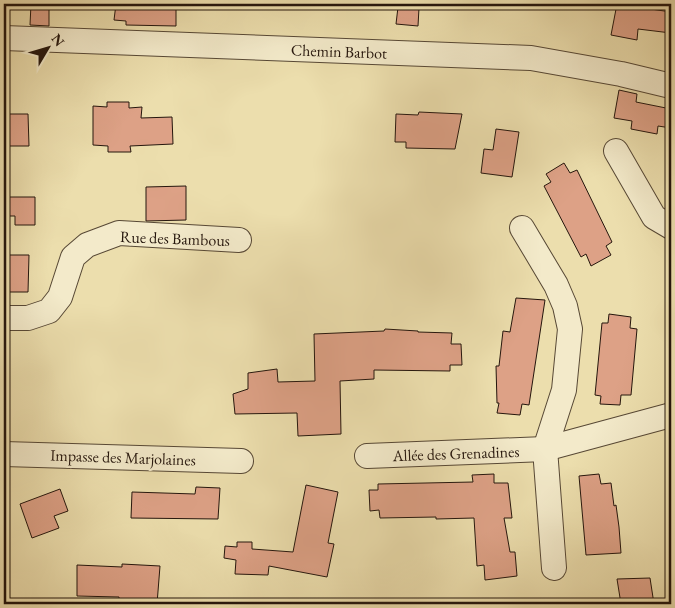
<svg xmlns="http://www.w3.org/2000/svg" width="675" height="608" viewBox="0 0 675 608" font-family="'EB Garamond',serif">
  <rect width="100%" height="100%" fill="#ecdead"/>
  <filter id="stains"><feTurbulence type="fractalNoise" baseFrequency=".004" numOctaves="4"/><feColorMatrix values="0 0 0 0 .2 0 0 0 0 .09 0 0 0 0 .02 0 0 0 .5 -.17"/></filter>
  <radialGradient id="worn" r=".72"><stop offset=".6" stop-color="#630" stop-opacity="0"/><stop offset="1" stop-color="#630" stop-opacity=".3"/></radialGradient>
  <g fill="#dda186" stroke="#25160d">
    <path d="M31,4H49V26L30,25Z"/>
    <path d="M116,4L176,6V26L126,25V21L114,20Z"/>
    <path d="M617,4L671,12V33L638,29L637,40L611,35Z"/>
    <path d="M398,7L419,8L418,26L396,24Z"/>
    <path d="M619,90L637,94L636,102L671,109V128L658,126L657,134L631,129L632,121L614,118Z"/>
    <path d="M107,102H129V108L142,107L141,118L172,117L173,144L130,146L131,152H108V146L93,145V106L107,107Z"/>
    <path d="M419,112L462,114L455,149L406,148V142H395L396,114L418,115Z"/>
    <path d="M4,114H28L29,146H4Z"/>
    <path d="M496,129L519,132L512,177L481,173L484,149L493,150Z"/>
    <path d="M564,163L570,173L577,170L612,242L606,246L611,255L591,266L586,254L581,257L544,186L551,182L546,174Z"/>
    <path d="M186,186V220L146,221V187Z"/>
    <path d="M4,197H35V225H15V216H4Z"/>
    <path d="M4,255H29L28,292H4Z"/>
    <path d="M516,298L545,300L529,405L522,404L520,415L497,413L499,403H497L496,366H499L503,331L510,332Z"/>
    <path d="M609,314L631,317L630,328L637,329L631,395H621L620,405L600,404L601,396L595,395L602,323H608Z"/>
    <path d="M385,329L418,331V332L452,333L451,344H461L462,365H450V371L374,370V379L340,381L341,434L298,436L297,413L235,414L233,394L248,389V373L277,369L278,382L315,381L314,334L384,331Z"/>
    <path d="M494,474V483H508L512,518H504L510,552H515L517,576L485,580L484,565L477,566L474,518L436,519V517L380,518L379,510L370,511L369,490H378V484L473,482L472,475Z"/>
    <path d="M599,474L601,484L611,483L614,506L616,505L619,527L621,553L586,555L579,476Z"/>
    <path d="M306,485L338,492L328,543L334,544L327,577L269,566L268,575L235,574L236,560L224,558L225,546L237,547V542H252V549L293,552Z"/>
    <path d="M196,487L220,488L218,519L131,518L132,492L195,494Z"/>
    <path d="M60,489L68,511L54,516L59,528L32,538L20,504Z"/>
    <path d="M122,564L160,566L157,604L119,602V597L77,596V565L122,567Z"/>
    <path d="M650,578L654,604H621L617,579Z"/>
  </g>
  <g fill="none" stroke-linecap="round" stroke-linejoin="round">
    <g stroke="#574835" stroke-width="26">
      <g id="minor">
        <path d="M4,38L531,58L621,74L671,86"/>
        <path d="M616,151L654,217L671,227"/>
        <path d="M522,228L556,285L565,306L570,329L564,390L545,449L554,568"/>
        <path d="M4,318H28L49,311L60,297L73,257L87,245L119,233L239,240"/>
        <path d="M4,454L241,461"/>
        <path d="M367,456L545,449L671,415"/>
      </g>
    </g>
    <use href="#minor" stroke="#f3eaca" stroke-width="24"/>
  </g>
  <g text-anchor="middle" stroke-width="5" stroke-linejoin="round" paint-order="stroke">
    <g font-size="16" fill="#25160d" stroke="#f3eaca">
      <text transform="translate(339 51) rotate(2)" y="6">Chemin Barbot</text>
      <text transform="translate(175 238) rotate(2)" y="6">Rue des Bambous</text>
      <text transform="translate(456 453) rotate(-2)" y="6">Allée des Grenadines</text>
      <text transform="translate(123 457) rotate(2)" y="6">Impasse des Marjolaines</text>
    </g>
  </g>
  <rect width="675" height="608" fill="none" stroke="#ecdead" stroke-width="20"/>
  <rect x="5" y="5" width="665" height="598" fill="none" stroke="#25160d" stroke-width="2.5"/>
  <rect x="10" y="10" width="655" height="588" fill="none" stroke="#25160d"/>
  <g transform="translate(48 48) rotate(52)" stroke="#f3eaca" stroke-width="4" paint-order="stroke">
  <path d="M0-4L9 19L0 12L-9 19Z" fill="#25160d"/>
  <text y="-8" font-size="14" font-weight="bold" text-anchor="middle" fill="#25160d">N</text>
  </g>
  <rect width="100%" height="100%" filter="url(#stains)"/>
  <rect width="100%" height="100%" fill="url(#worn)"/>
</svg>
